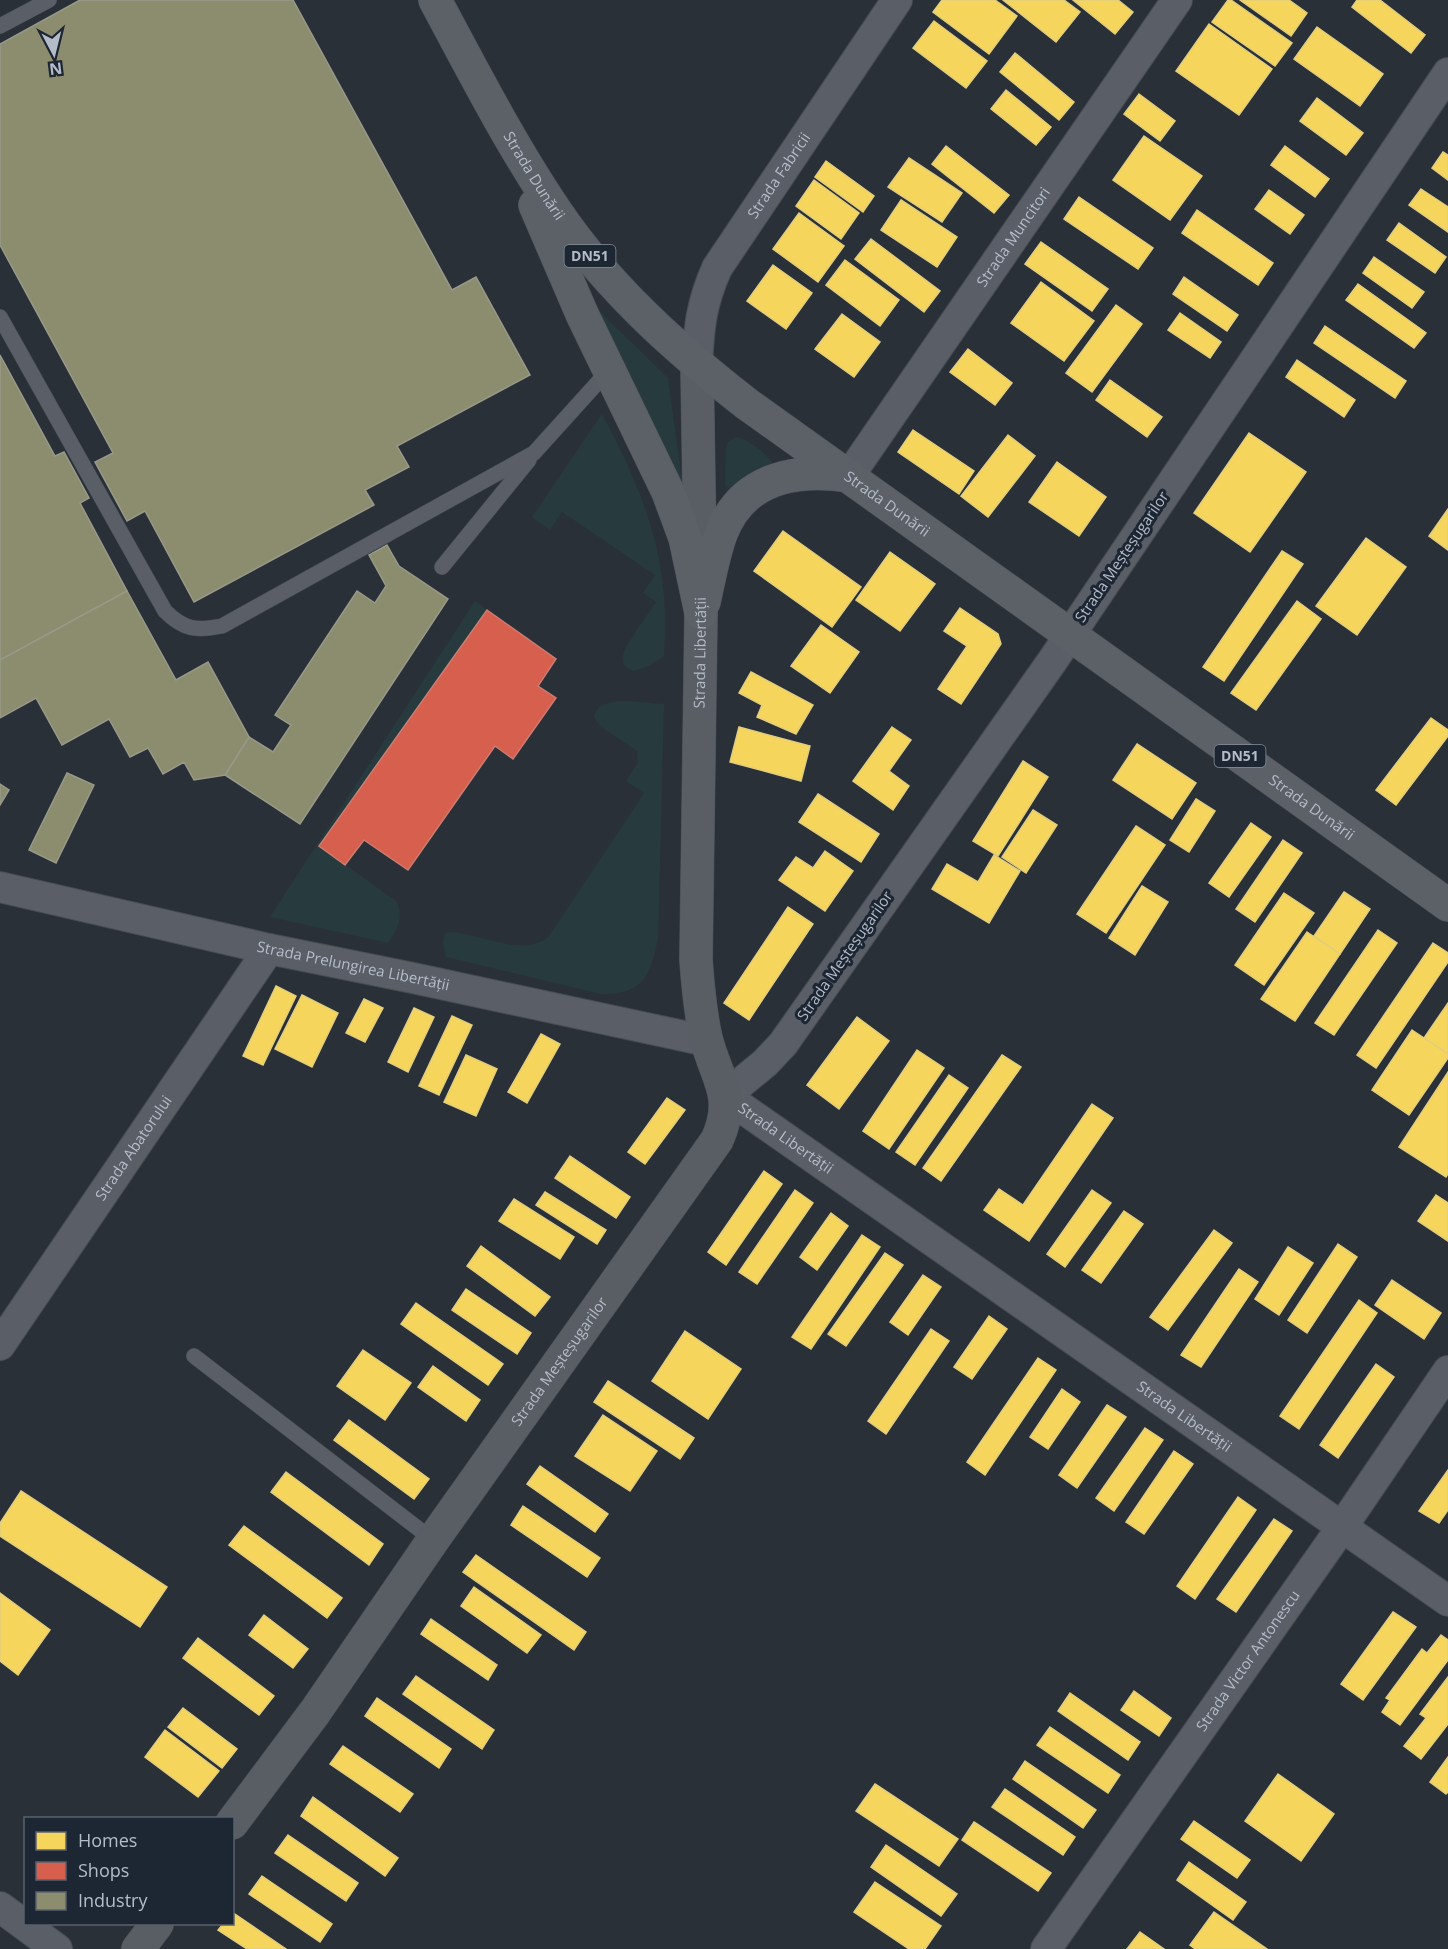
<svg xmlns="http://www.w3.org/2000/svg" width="1448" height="1949" viewBox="0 0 1448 1949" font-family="'Open Sans',sans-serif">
  <rect width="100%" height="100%" fill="#2a3038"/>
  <g fill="#273a3e">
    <path d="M599,311L668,378L682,482H681Z"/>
    <path d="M602,414C631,468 657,525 663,587C666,610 665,633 664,656L649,666L633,671C626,668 622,665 623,656C624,646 649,613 656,602L643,593L655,575L562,512L550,530L532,517Z"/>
    <path d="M735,437C747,438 766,453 772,463V465L734,489H729L725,485L726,447L728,442Z"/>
    <path d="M475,601L487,610L319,846L396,901C405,917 397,930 388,943L270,917Z"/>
    <path d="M625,701L664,704L658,939C650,976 643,995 601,994L446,957L443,943L445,933L450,932C479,933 523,958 548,937L644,793L626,781L638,762L637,751L601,727L594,717C597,702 612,702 625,701Z"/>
  </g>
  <g fill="#f6d55c" stroke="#e2ce7d" stroke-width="1.5">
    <path d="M942,0H995L1017,16L989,54L933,12Z"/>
    <path d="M1003,0H1064L1080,12L1056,42Z"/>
    <path d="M1073,0H1118L1133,12L1115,34Z"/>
    <path d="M1228,0H1231L1292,43L1275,66L1212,22Z"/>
    <path d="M1240,0H1289L1307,13L1291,36Z"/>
    <path d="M1357,0H1380L1425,35L1411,53L1352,7Z"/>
    <path d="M934,21L987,61L966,88L913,48Z"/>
    <path d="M1209,24L1272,69L1239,115L1176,71Z"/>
    <path d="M1317,27L1383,74L1360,106L1294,59Z"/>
    <path d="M1015,53L1074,102L1059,120L1000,72Z"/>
    <path d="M1006,90L1051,127L1036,145L991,109Z"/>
    <path d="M1139,94L1175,121L1160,141L1124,114Z"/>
    <path d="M1317,98L1363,133L1346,155L1300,121Z"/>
    <path d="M1144,136L1202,176L1170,220L1113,180Z"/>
    <path d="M946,146L1009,195L994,213L932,164Z"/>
    <path d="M1285,146L1329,179L1315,197L1271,165Z"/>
    <path d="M1443,152L1448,155V180L1432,168Z"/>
    <path d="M909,158L962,193L942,222L888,187Z"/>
    <path d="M826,161L874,196L863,212L815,177Z"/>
    <path d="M814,180L859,213L841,239L796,206Z"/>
    <path d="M1421,189L1448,207V232L1409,205Z"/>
    <path d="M1269,190L1304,215L1290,234L1255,209Z"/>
    <path d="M1079,197L1153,248L1138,269L1064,219Z"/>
    <path d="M901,200L957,237L937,267L881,230Z"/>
    <path d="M1197,210L1273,263L1258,285L1182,233Z"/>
    <path d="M799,213L844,246L818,282L773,249Z"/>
    <path d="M1399,223L1446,257L1435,273L1387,240Z"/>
    <path d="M871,239L940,291L924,312L855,259Z"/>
    <path d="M1041,242L1108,289L1092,311L1025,264Z"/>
    <path d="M1374,257L1424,292L1412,308L1363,273Z"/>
    <path d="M845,260L899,300L880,326L826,285Z"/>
    <path d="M773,265L812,293L786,329L747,301Z"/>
    <path d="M1184,277L1238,315L1227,331L1173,294Z"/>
    <path d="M1041,282L1094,321L1064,361L1011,323Z"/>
    <path d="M1358,284L1426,333L1414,348L1346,300Z"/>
    <path d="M1116,305L1142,324L1092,392L1066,373Z"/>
    <path d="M1180,313L1221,342L1210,358L1168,330Z"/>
    <path d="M842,314L880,342L854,377L815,349Z"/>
    <path d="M1325,326L1406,381L1395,398L1314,343Z"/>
    <path d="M968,349L1012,383L995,405L950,372Z"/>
    <path d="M1297,360L1355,400L1344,417L1286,377Z"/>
    <path d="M1110,380L1162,417L1147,437L1096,400Z"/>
    <path d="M913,430L974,471L959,494L898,452Z"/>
    <path d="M1249,433L1306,472L1250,552L1194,513Z"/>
    <path d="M1008,435L1035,456L988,517L961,496Z"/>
    <path d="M1057,462L1106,497L1079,536L1029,502Z"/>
    <path d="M1448,509V550L1429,536Z"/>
    <path d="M783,531L861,587L832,627L754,571Z"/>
    <path d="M1366,538L1406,567L1357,635L1316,606Z"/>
    <path d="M1282,551L1303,564L1224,681L1203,667Z"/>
    <path d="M890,552L935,584L900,631L856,600Z"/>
    <path d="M1297,601L1321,619L1256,710L1231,693Z"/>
    <path d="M960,608L998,634L1001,644L961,704L938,689L967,646L944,631Z"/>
    <path d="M821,625L859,652L830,693L791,666Z"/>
    <path d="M751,672L813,705L796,734L757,717L762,705L739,693Z"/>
    <path d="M1431,718L1448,730V736L1396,805L1376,790Z"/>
    <path d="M739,727L810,746L801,781L730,762Z"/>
    <path d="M892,727L911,740L889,771L909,786L893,810L853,781Z"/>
    <path d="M1137,744L1196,783L1172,819L1113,780Z"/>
    <path d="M1023,761L1048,777L998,856L973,841Z"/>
    <path d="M818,794L879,834L861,862L799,822Z"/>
    <path d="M1196,799L1215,811L1189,852L1170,840Z"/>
    <path d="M1033,810L1057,825L1026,873L1002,857Z"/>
    <path d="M1251,823L1271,837L1229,897L1209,883Z"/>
    <path d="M1136,826L1165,845L1106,933L1077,914Z"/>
    <path d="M1283,840L1302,853L1255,922L1236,909Z"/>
    <path d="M825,851L853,871L825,911L779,880L796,857L813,868Z"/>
    <path d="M994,855L1020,871L989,923L932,889L947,864L978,882Z"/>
    <path d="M1142,886L1168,902L1135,955L1109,938Z"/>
    <path d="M1344,892L1370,909L1340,954L1314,936Z"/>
    <path d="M1284,893L1314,913L1264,985L1235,965Z"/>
    <path d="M788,907L813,924L749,1020L724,1003Z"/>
    <path d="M1378,930L1397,943L1334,1035L1315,1023Z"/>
    <path d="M1307,932L1340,954L1295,1021L1261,999Z"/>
    <path d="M1433,943L1448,953V962L1376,1068L1357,1055Z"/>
    <path d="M276,986L296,996L263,1065L243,1056Z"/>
    <path d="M302,995L338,1013L312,1067L275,1049Z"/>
    <path d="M364,999L383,1008L365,1042L346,1033Z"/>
    <path d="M1448,1003V1054L1424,1038Z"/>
    <path d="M414,1008L434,1017L408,1072L388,1062Z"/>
    <path d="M452,1016L472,1025L439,1095L419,1086Z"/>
    <path d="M857,1017L889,1041L839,1109L807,1085Z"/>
    <path d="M1412,1030L1448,1054V1058L1409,1115L1372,1090Z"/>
    <path d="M541,1034L560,1044L527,1103L508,1092Z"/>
    <path d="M917,1050L944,1068L889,1149L863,1131Z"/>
    <path d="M466,1055L497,1069L476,1116L444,1102Z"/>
    <path d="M1002,1055L1021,1067L941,1181L923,1168Z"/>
    <path d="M1448,1072V1174L1446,1177L1399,1147Z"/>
    <path d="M949,1075L968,1088L915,1165L896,1152Z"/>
    <path d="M667,1098L685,1110L645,1164L628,1152Z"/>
    <path d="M1092,1104L1113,1118L1029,1241L984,1210L999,1189L1023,1205Z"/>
    <path d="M570,1156L630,1197L616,1218L555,1178Z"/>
    <path d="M764,1171L782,1184L726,1265L708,1252Z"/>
    <path d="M795,1190L813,1203L757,1284L739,1272Z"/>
    <path d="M1092,1190L1111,1203L1065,1267L1047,1254Z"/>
    <path d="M545,1192L606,1230L597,1244L536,1205Z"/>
    <path d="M1436,1195L1448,1203V1241L1418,1221Z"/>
    <path d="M514,1199L574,1237L560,1259L499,1221Z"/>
    <path d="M1124,1211L1143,1224L1101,1283L1082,1270Z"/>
    <path d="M831,1213L848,1226L817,1270L800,1257Z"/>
    <path d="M1214,1230L1232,1243L1168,1330L1150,1317Z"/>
    <path d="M862,1235L880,1247L811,1349L792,1337Z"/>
    <path d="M1338,1244L1357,1257L1307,1333L1288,1320Z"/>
    <path d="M481,1246L550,1297L535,1316L467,1266Z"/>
    <path d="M1288,1247L1313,1263L1279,1315L1255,1299Z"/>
    <path d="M885,1253L903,1265L846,1346L828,1334Z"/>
    <path d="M1239,1269L1258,1282L1201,1367L1181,1355Z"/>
    <path d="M923,1275L941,1287L908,1335L890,1322Z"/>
    <path d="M1392,1280L1441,1313L1424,1339L1375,1305Z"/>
    <path d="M466,1289L531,1333L517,1354L452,1310Z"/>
    <path d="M1359,1300L1377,1313L1299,1429L1280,1416Z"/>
    <path d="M416,1303L503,1364L488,1385L401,1324Z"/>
    <path d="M989,1316L1007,1329L972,1379L954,1367Z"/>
    <path d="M931,1329L949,1341L886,1434L868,1421Z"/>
    <path d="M685,1331L741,1369L708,1419L652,1381Z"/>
    <path d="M363,1350L411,1383L385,1420L337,1386Z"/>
    <path d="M1038,1358L1056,1370L985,1475L967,1462Z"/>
    <path d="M1376,1364L1394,1377L1338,1458L1320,1445Z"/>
    <path d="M433,1366L480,1400L466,1421L418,1387Z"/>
    <path d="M608,1381L694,1438L680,1459L594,1402Z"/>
    <path d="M1062,1389L1080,1402L1048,1449L1030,1437Z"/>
    <path d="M1107,1405L1126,1417L1077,1488L1059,1475Z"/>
    <path d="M603,1415L657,1451L630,1491L575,1456Z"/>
    <path d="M349,1420L429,1479L414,1499L334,1440Z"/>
    <path d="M1145,1428L1163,1440L1114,1511L1096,1498Z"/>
    <path d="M1174,1451L1193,1464L1144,1534L1126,1522Z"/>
    <path d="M540,1466L608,1514L595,1532L527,1484Z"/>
    <path d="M1448,1470V1510L1439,1523L1419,1511Z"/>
    <path d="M286,1472L383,1544L369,1565L271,1492Z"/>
    <path d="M21,1491L167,1587L140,1627L0,1536V1523Z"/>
    <path d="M1238,1497L1256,1510L1195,1599L1177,1586Z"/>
    <path d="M523,1506L600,1558L587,1577L511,1525Z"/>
    <path d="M1274,1519L1292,1531L1236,1612L1217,1599Z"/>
    <path d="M244,1526L342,1598L327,1618L229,1545Z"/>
    <path d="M476,1555L586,1632L574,1650L463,1572Z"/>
    <path d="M474,1587L541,1635L527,1653L461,1606Z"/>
    <path d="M0,1593L50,1630L18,1675L0,1661Z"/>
    <path d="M1393,1612L1416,1627L1363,1700L1341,1684Z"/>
    <path d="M264,1615L308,1649L293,1668L249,1635Z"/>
    <path d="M431,1619L497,1665L488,1680L421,1634Z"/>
    <path d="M1441,1635L1448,1640V1660L1400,1725L1382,1712L1390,1700L1386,1698L1422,1649L1427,1653Z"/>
    <path d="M198,1638L274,1696L259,1715L183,1658Z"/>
    <path d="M416,1676L494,1730L482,1749L403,1694Z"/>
    <path d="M1448,1677V1724L1421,1759L1404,1746L1426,1718L1420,1714Z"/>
    <path d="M1134,1691L1171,1718L1159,1736L1121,1710Z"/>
    <path d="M1070,1693L1140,1742L1128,1760L1058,1711Z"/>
    <path d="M377,1698L451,1749L439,1768L365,1716Z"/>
    <path d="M183,1708L237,1749L222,1768L168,1727Z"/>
    <path d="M1050,1727L1120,1775L1108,1793L1037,1745Z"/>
    <path d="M165,1730L219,1771L198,1797L145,1757Z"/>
    <path d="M343,1746L413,1794L400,1812L330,1764Z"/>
    <path d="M1448,1757V1792L1446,1794L1430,1782Z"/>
    <path d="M1025,1761L1096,1810L1083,1828L1013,1779Z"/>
    <path d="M1278,1774L1334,1814L1301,1861L1245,1821Z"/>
    <path d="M875,1784L958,1839L939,1866L856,1811Z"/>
    <path d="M1005,1789L1075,1837L1063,1855L992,1807Z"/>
    <path d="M313,1797L398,1858L385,1876L301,1816Z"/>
    <path d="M1194,1821L1250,1860L1237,1878L1181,1839Z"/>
    <path d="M974,1822L1051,1873L1038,1891L962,1840Z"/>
    <path d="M288,1835L358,1883L346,1901L275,1853Z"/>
    <path d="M886,1845L957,1894L941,1916L871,1867Z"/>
    <path d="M1189,1862L1246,1902L1233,1920L1177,1880Z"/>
    <path d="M262,1876L332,1924L320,1942L249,1894Z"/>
    <path d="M875,1882L941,1926L925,1949H909L854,1912Z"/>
    <path d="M232,1912L286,1949H247L218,1930L223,1924H232Z"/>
    <path d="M1214,1912L1267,1949H1195L1190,1945Z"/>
    <path d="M1140,1932L1164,1949H1127Z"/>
  </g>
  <path fill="#d6604d" stroke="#cc7c72" stroke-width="1.5" d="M487,610L556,659L538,686L556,698L513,759L495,746L408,870L364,840L345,865L319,846Z"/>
  <g fill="#8c8c6e" stroke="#989a89" stroke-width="1.5">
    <path d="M80,0H293L452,290L476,277L530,375L397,446L409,467L365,490L374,505L194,602L145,511L127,521L95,462L113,453L0,245V44Z"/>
    <path d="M0,355L55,456L64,452L89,498L80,503L127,591L0,660Z"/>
    <path d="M387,545L399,566L448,599L300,824L225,775L249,737L273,752L291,725L275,715L357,591L375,603L386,586L369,555Z"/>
    <path d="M127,591L176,680L208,662L249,737L225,775L194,780L184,762L163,774L148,748L130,757L109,719L62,745L36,698L0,718V660Z"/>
    <path d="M67,773L94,785L56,863L29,850Z"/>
    <path d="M0,784L9,790L0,805Z"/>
  </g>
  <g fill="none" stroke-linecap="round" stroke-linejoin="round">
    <g stroke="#484c53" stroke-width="16">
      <g id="lane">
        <path d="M0,26L49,0"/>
        <path d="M0,317L165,611C184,630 196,631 222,626L534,453L609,370"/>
        <path d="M442,567L529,460"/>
        <path d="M194,1356L433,1540"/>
      </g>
    </g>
    <g stroke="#484c53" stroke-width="32">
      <g id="street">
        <path id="s1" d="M1448,73L1053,660L783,1044L765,1063L725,1096L1448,1601"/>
        <path id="s2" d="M697,366C699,327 701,304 717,268L897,0"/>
        <path id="s3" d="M849,476L1177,0"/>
        <path id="s4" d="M0,887L269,949L413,978L707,1041"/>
        <path id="s5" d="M0,1345L269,949"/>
        <path d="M0,1907L57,1949"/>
        <path id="s6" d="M1046,1949L1342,1527L1448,1371"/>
      </g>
    </g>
    <g stroke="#484c53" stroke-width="34">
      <g id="secondary">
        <path id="s7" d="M232,1823L315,1712L433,1540L717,1140C737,1096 716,1078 706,1038C700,1012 698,987 696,960L701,613L697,366"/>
        <path d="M138,1949L157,1924"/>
      </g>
    </g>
    <g stroke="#484c55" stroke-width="34">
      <g id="primary">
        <path id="s8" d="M435,0C473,71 510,143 555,210C606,286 675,348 747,404L1448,905"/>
        <path d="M535,205L582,314L668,492L685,538L701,613"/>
        <path d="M704,602C709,580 713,556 721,534C742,478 796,468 849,476"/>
      </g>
    </g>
    <use href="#lane" stroke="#5a5e66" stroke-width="15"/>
    <use href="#street" stroke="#5a5e66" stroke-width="30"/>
    <use href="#secondary" stroke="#595d64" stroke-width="33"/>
    <use href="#primary" stroke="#5c6168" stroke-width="33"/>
  </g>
  <g text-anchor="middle" stroke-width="6" stroke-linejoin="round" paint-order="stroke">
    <g fill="#1d2633" stroke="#878f9c" stroke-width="1.5">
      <rect x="564.5" y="245" width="51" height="22" rx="4.5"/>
      <rect x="1214.5" y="745" width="51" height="22" rx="4.5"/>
    </g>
    <g font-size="14" font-weight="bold" fill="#b4bcc9">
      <text x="590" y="261">DN51</text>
      <text x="1240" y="761">DN51</text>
    </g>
    <g font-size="15" fill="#b4bcc9" stroke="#1d2633">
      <text dy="5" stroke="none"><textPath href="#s8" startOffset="202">Strada Dunării</textPath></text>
      <text dy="5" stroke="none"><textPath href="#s2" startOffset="212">Strada Fabricii</textPath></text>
      <text dy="5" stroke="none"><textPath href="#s3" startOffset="290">Strada Muncitori</textPath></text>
      <text dy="5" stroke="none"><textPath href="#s8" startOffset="688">Strada Dunării</textPath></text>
      <text transform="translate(1122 557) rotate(-56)" y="5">Strada Meșteșugarilor</text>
      <text dy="5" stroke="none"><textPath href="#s7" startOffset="1330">Strada Libertății</textPath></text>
      <text dy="5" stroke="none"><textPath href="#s8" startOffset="1210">Strada Dunării</textPath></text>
      <text transform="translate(845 956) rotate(-55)" y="5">Strada Meșteșugarilor</text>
      <text dy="5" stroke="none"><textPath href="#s4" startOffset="362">Strada Prelungirea Libertății</textPath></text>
      <text dy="5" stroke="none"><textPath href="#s1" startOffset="1329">Strada Libertății</textPath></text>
      <text dy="5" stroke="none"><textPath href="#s5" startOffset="238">Strada Abatorului</textPath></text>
      <text dy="5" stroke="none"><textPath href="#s7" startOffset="566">Strada Meșteșugarilor</textPath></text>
      <text dy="5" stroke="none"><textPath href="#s1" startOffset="1815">Strada Libertății</textPath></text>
      <text dy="5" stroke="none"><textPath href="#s6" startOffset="352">Strada Victor Antonescu</textPath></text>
    </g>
  </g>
  <rect x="24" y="1817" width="210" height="108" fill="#1d2633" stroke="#59626f" stroke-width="1.5"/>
  <rect x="36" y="1832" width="30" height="18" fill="#f6d55c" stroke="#59626f" stroke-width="1.5"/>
  <text x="78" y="1847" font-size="18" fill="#b4bcc9">Homes</text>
  <rect x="36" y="1862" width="30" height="18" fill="#d6604d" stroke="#59626f" stroke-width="1.5"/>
  <text x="78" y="1877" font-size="18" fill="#b4bcc9">Shops</text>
  <rect x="36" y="1892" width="30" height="18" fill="#8c8c6e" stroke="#59626f" stroke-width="1.5"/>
  <text x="78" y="1907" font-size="18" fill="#b4bcc9">Industry</text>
  <g transform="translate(54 54) rotate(173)" stroke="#1d2633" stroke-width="4.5" paint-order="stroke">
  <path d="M0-4.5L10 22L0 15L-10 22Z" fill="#b4bcc9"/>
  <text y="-9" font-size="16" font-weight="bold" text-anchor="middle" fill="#b4bcc9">N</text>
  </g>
</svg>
